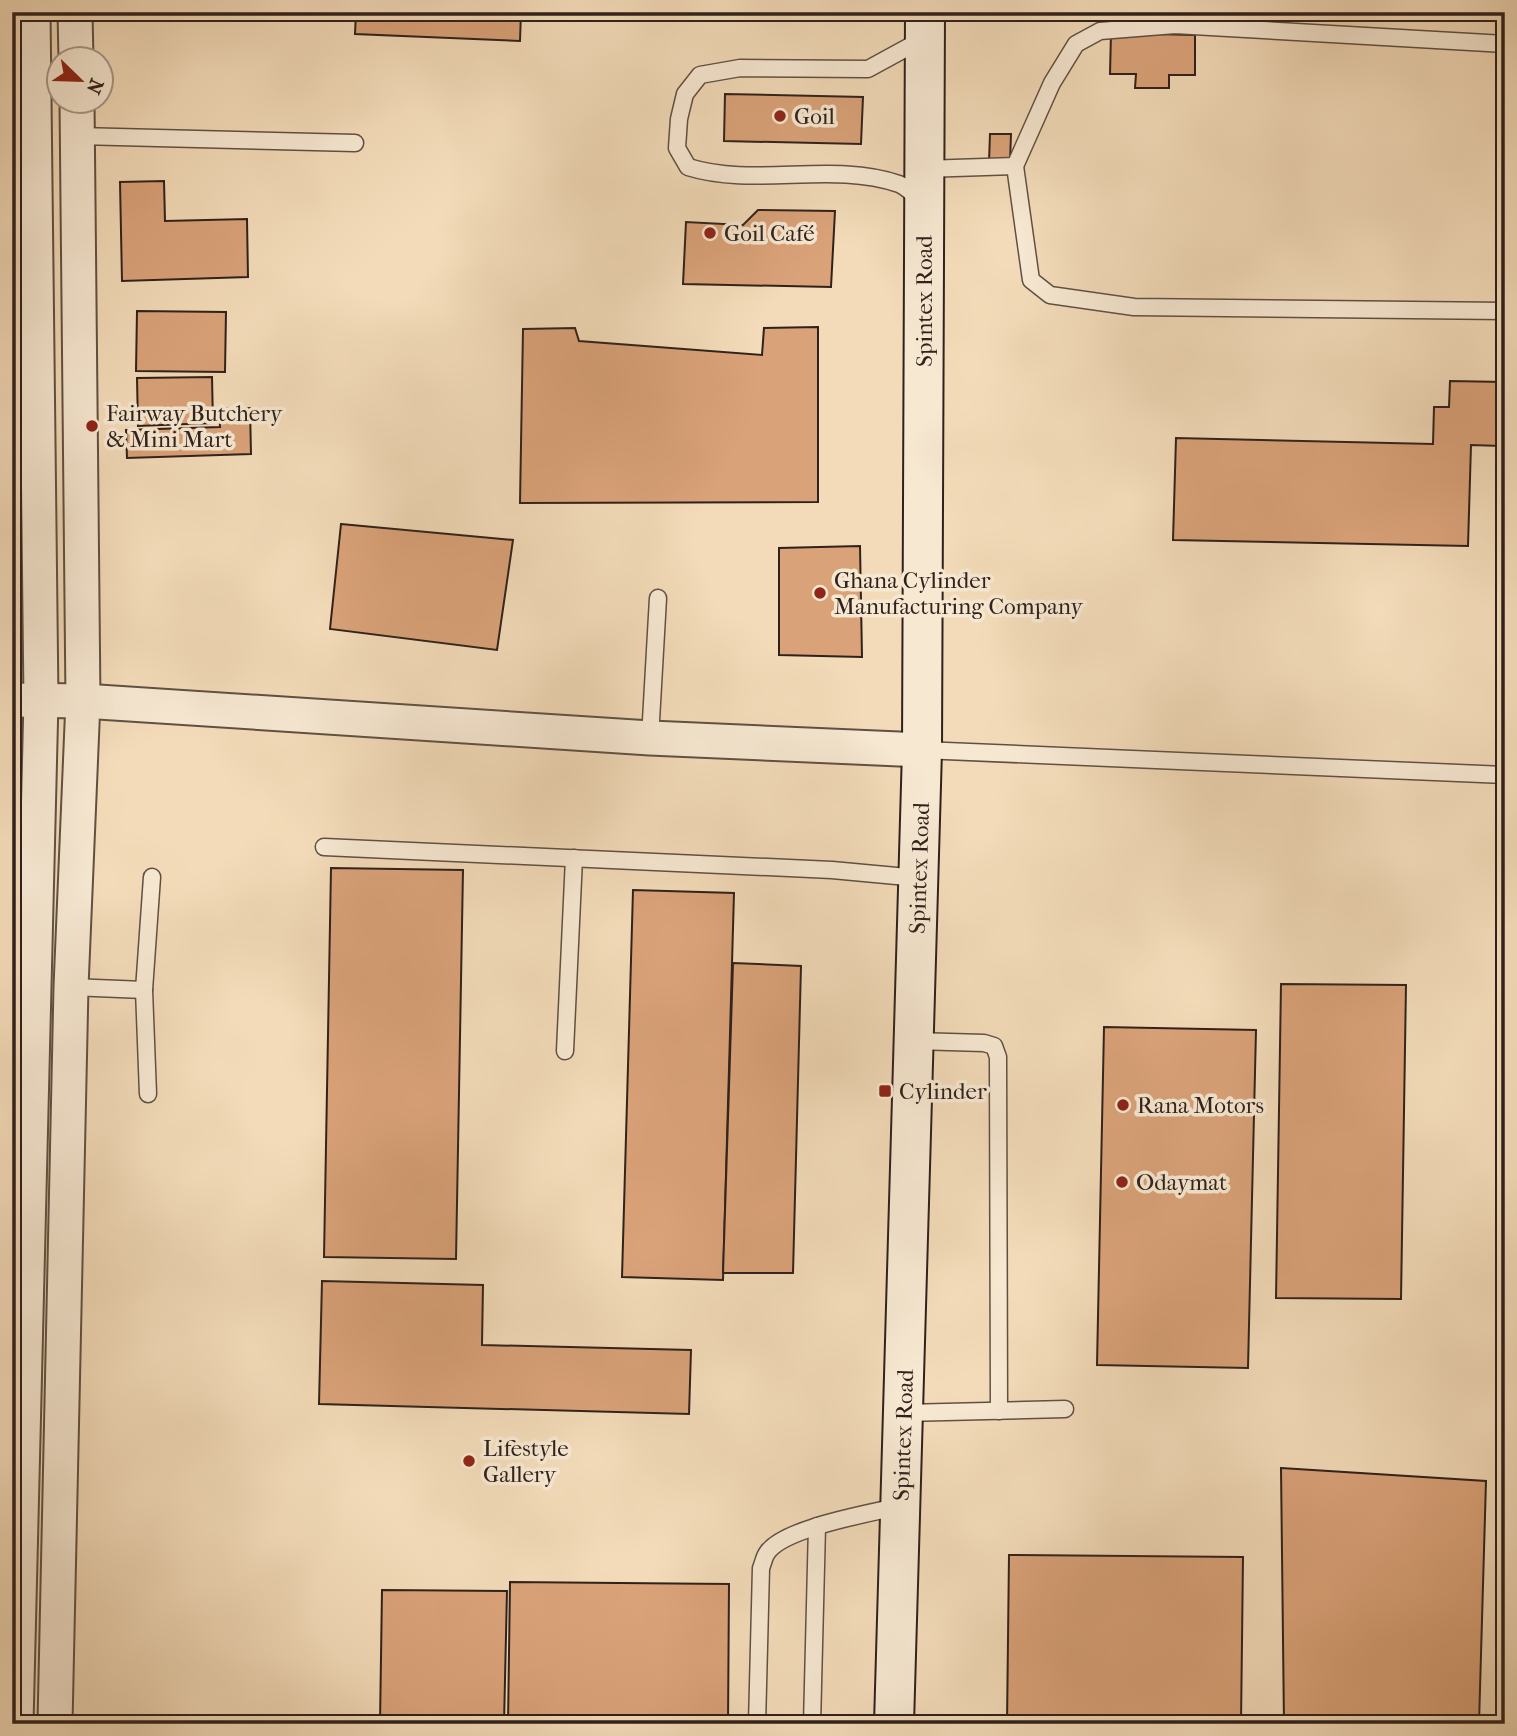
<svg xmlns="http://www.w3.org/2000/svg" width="1517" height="1736" viewBox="0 0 1517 1736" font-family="'IM FELL French Canon',serif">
  <rect width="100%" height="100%" fill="#f3dbb9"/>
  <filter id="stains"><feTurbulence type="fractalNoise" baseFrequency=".00286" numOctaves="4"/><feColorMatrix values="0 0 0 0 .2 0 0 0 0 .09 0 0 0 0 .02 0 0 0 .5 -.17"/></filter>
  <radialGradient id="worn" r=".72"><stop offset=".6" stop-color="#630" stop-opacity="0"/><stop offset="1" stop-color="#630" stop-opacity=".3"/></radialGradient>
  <g fill="#daa279" stroke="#2f211c" stroke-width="2">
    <path d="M356,12H521L520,41L355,34Z"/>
    <path d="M1111,33L1195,35V75H1169V88H1135L1136,74H1110Z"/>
    <path d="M725,94L863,97L861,144L724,141Z"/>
    <path d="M990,134H1011L1010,162H989Z"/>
    <path d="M164,181L165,221L247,219L248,277L122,281L120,182Z"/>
    <path d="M758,210L835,211L831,287L683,284L686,222L743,225Z"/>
    <path d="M137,311L226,312L225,372L136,371Z"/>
    <path d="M818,327V502L520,503L523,329L575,328L579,341L762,355L764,328Z"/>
    <path d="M212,377L213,423L138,426L137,378Z"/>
    <path d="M1450,381L1504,382L1502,446L1471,445L1468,546L1173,540L1176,438L1433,444L1434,407H1449Z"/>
    <path d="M250,408L251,454L127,458L126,430L220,427L219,409Z"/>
    <path d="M341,524L513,540L497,650L330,629Z"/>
    <path d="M860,546L862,657L779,655V548Z"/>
    <path d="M331,868L463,870L456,1259L324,1257Z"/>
    <path d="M633,890L734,893L723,1280L622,1277Z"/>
    <path d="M733,963L801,966L793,1273H723Z"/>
    <path d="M1281,984L1406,985L1401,1299L1276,1298Z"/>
    <path d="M1104,1027L1256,1030L1248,1368L1097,1365Z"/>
    <path d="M322,1281L483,1285L482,1345L691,1350L689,1414L319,1404Z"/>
    <path d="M1281,1468L1486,1481L1479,1724H1284Z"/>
    <path d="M1009,1555L1243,1557L1241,1724H1007Z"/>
    <path d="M510,1582L729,1584L728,1724H508Z"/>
    <path d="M382,1590L507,1591L504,1724H380Z"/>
  </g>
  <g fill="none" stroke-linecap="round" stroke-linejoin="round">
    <g stroke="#605043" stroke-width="19">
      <g id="lane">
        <path d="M78,136L355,143"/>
        <path d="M1015,166L1031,280L1050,295L1134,307L1505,311"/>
        <path d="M924,169L1015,166L1052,83L1076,44L1100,31L1175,25L1505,44"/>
        <path d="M921,201C914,195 907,187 899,184C832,161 755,188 688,167L677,148L679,119L685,94L700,75L740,68L868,69L923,39"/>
        <path d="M650,738L658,598"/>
        <path d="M922,750L1505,775"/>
        <path d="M324,847L832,870L918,878"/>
        <path d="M71,987L144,990"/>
        <path d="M914,1041L984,1043L994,1046L998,1057L999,1411"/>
        <path d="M565,1051L574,858"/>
        <path d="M148,1094L144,990L152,877"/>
        <path d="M904,1413L1065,1409"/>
        <path d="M757,1724L761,1568C763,1564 764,1557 767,1553C783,1528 871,1513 901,1506"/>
        <path d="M812,1724L817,1526"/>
      </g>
    </g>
    <g stroke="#605043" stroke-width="37">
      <g id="street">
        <path d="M75,12L76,60"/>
        <path d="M12,700L83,701L650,738L922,750"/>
        <path d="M16,1724L41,700L33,12"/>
        <path d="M55,1724L71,987L83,701L77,102"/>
      </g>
    </g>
    <g stroke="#2f211c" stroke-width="42">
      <path id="secondary" d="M894,1724L922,750L925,12"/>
    </g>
    <use href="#lane" stroke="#f7e8d2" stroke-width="16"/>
    <use href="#street" stroke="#f7e8d2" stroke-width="33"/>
    <use href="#secondary" stroke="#f7e8d2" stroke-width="38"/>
  </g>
  <g fill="#8f2418" stroke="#f7e8d2" stroke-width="2.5">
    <circle cx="780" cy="116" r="7"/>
    <circle cx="710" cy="233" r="7"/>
    <circle cx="92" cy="426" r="7"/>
    <circle cx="820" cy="593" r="7"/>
    <rect x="878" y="1084" width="14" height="14" rx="3.5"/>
    <circle cx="1123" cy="1105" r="7"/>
    <circle cx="1122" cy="1182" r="7"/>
    <circle cx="469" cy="1461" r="7"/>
  </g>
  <g text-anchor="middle" stroke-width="7" stroke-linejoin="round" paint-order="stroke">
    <g font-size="23" fill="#2f211c" stroke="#f7e8d2" text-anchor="start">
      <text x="794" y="124">Goil</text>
      <text x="724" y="241">Goil Café</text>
      <text x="106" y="421">Fairway Butchery<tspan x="106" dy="26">&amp; Mini Mart</tspan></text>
      <text x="834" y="588">Ghana Cylinder<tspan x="834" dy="26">Manufacturing Company</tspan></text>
      <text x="899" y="1099">Cylinder</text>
      <text x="1137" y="1113">Rana Motors</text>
      <text x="1136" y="1190">Odaymat</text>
      <text x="483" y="1456">Lifestyle<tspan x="483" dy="26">Gallery</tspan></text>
    </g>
    <g font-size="23" fill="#2f211c" stroke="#f7e8d2">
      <text transform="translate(924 301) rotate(-90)" y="8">Spintex Road</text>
      <text transform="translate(919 868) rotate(-88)" y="8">Spintex Road</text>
      <text transform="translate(903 1435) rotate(-88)" y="8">Spintex Road</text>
    </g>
  </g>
  <rect width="1517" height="1736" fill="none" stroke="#f3dbb9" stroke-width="42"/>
  <rect x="14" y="14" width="1489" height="1708" fill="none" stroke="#2f211c" stroke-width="3.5"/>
  <rect x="21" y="21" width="1475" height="1694" fill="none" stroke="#2f211c" stroke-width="2"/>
  <g transform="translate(80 80) rotate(113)"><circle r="33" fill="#f7e8d2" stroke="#a79889" stroke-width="2"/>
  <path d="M0-5L12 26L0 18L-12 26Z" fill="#8f2418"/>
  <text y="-10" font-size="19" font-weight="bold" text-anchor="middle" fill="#2f211c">N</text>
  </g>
  <rect width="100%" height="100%" filter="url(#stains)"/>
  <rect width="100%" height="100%" fill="url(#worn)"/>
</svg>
